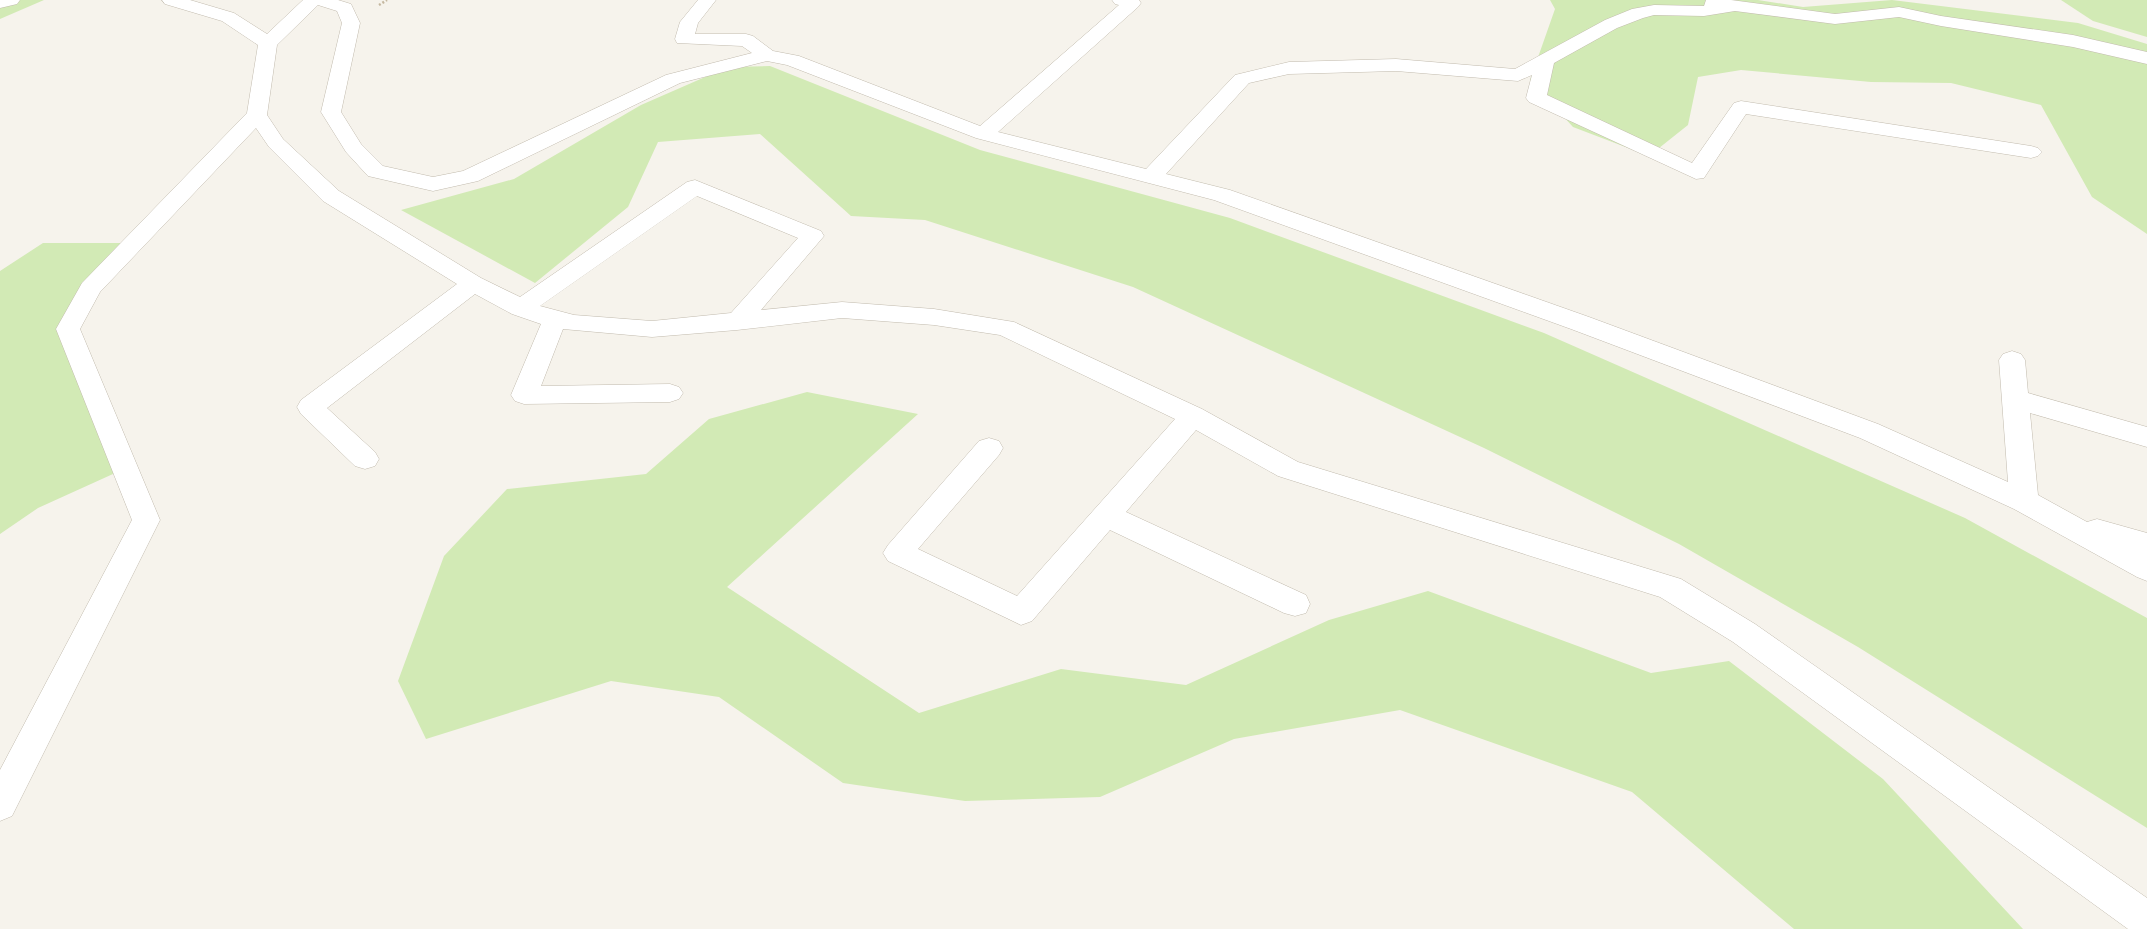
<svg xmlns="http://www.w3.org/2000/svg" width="2147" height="929" viewBox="0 0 2147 929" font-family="'Roboto Condensed',sans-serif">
  <rect width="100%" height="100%" fill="#f6f3ec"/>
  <g fill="#d2eab5">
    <path d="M0,0H44L0,19Z"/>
    <path d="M1550,0H1758L1803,7L1892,0L2078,23L2147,44V234L2092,197L2041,105L1951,83L1871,82L1741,70L1698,77L1688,125L1649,156L1573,127L1530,80L1555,9Z"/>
    <path d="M2061,0H2147V37L2093,21Z"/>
    <path d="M770,66L980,150L1230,218L1544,333L1965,518L2147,618V828L1858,647L1679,544L1484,448L1133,287L925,220L851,216L760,134L658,142L628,207L535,283L401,210L514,179L641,105L728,67Z"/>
    <path d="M43,243H133L69,329L124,469L38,508L0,534V271Z"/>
    <path d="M807,392L918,414L727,587L919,713L1061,669L1186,685L1329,620L1428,591L1651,673L1729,661L1883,779L2023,929H1794L1632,792L1400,710L1234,739L1100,797L965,801L843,783L719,697L611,681L426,739L398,681L444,556L507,489L646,474L709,419Z"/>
  </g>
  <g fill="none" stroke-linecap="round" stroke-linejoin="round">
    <g stroke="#c2bbae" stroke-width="1">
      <g id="minor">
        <path d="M0,0H20L17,4L0,8Z"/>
        <path d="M162,0H190L234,13L267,34L303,0H338L351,4L360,23L341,112L361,144L383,166L433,177L463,171L666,75L752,53L742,46L677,43L675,39L680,22L698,0H716L698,23L695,34H746L753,36L773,51L799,56L980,126L1119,5L1115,4L1112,0H1139L1141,3L1138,7L998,132L1146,169L1235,75L1289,62L1396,59L1515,69L1605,20L1632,9L1654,5L1704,6L1706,0H1731L1835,14L1899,7L1941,16L2073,35L2147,52V64L2073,47L1941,26L1899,17L1835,24L1735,11L1704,16L1654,15L1643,18L1617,28L1554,63L1547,95L1692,163L1734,103L1741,101L2031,146L2038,148L2042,152L2038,156L2031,158L1746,114L1704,178L1696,179L1529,102L1526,98L1532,75L1518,81L1396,71L1289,74L1249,83L1166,174L1230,190L1589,317L1878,424L2008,482L1999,360L2003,354L2012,351L2021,354L2025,360L2028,393L2147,427V447L2030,413L2038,495L2087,522L2097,519L2147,533V581L2137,577L2014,509L1860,438L1571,329L1214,200L976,138L787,65L767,61L680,83L478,181L433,191L368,176L346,152L321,112L342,23L337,11L318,5L277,45L267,115L283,139L339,191L481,278L520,297L687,182L695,180L821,231L824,236L761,310L842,302L934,309L1014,322L1202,409L1298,462L1681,579L1755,624L2147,898V929H2128L1733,642L1660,597L1278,476L1196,430L1126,512L1306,595L1310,604L1306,613L1295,616L1284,613L1110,530L1032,621L1021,625L888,561L883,553L888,545L979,441L989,438L999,441L1003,448L999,455L918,549L1017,596L1175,419L1000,335L934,325L842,318L737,330L652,337L563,329L541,386L670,384L679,387L683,393L679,399L670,402L524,404L515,401L511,395L541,324L512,314L475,294L327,408L375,452L379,459L375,466L365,469L355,466L301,414L297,407L301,400L457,284L323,201L269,147L256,128L100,292L80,329L160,520L12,816L0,821V770L132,520L56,329L82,283L247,113L258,45L222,21L165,4ZM697,196L798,238L731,313L652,321L574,315L540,306Z"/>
      </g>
    </g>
    <path stroke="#c4b79f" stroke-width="2.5" stroke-dasharray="2 2" stroke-linecap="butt" d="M379,5L387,0"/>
    <use href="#minor" fill="#fff" fill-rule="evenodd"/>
  </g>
</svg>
